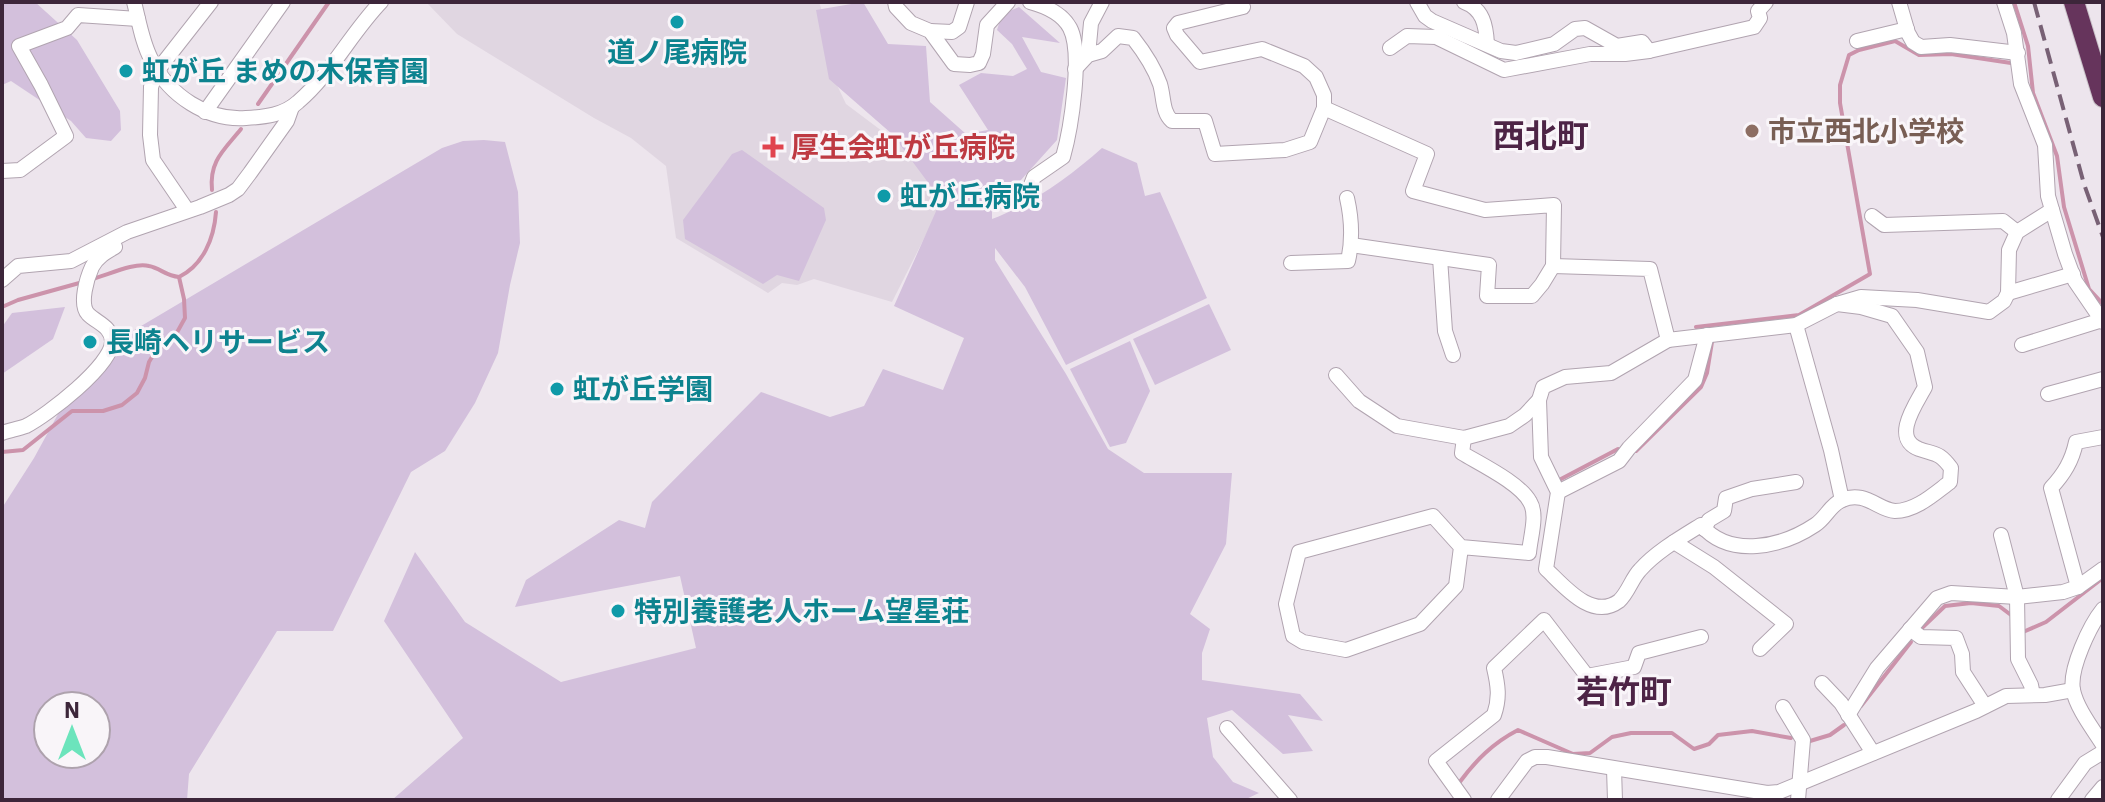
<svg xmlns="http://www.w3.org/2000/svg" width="2105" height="802" viewBox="0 0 2105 802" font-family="'IBM Plex Sans','Noto Sans JP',sans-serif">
  <rect width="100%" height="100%" fill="#ede5ed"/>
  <path fill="#e0d6e1" d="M426,2H819L840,66L836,83L846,104L914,155L945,197L892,302L814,279L797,285L782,283L768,293L676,238L666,166L631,138L594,118L457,34Z"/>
  <g fill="#d3c0dc" fill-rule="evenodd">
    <path d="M2,2H35L77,40L120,111L121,130L111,141L86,138L71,121L11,81L2,85Z"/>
    <path d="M863,2L888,44L926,46L930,102L966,134L988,130L959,85L981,73L1013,76L1027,69L1012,44L997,30L1002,14L1019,7L1060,43L1022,37L1041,72L1066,78L1057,140L992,212V219C1034,203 1069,177 1102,148L1137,163L1145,196L1160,192L1207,298L1066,365L1025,287L995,248V260L1066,374L1108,449L1144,473H1232L1226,544L1190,614L1210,629L1202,653V680L1300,694L1323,721L1288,715L1313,751L1283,754L1232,710L1207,718L1213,757L1233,782L1259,793L1244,800H392L463,738L384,621L415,552L465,622L561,682L696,648L680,576L515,607L526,580L619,520L645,528L652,502L761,392L830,417L864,406L883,369L943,390L964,338L894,306L941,200L892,134L829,79L816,10Z"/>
    <path d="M484,140L505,142L518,192L520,243L510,285L498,353L475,403L445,451L411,472L333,631H277L189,774L187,800H2V508L34,458L75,383L109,345L442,148L463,141ZM48,706H96V754H48Z"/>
    <path d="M742,150L824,208L826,220L799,281L777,275L763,284L685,239L683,220L732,154Z"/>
    <path d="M1209,304L1231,350L1155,385L1133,339Z"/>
    <path d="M65,307L53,339L2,374V327L12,313Z"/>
    <path d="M1130,341L1150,391L1126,443L1110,447L1070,369Z"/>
  </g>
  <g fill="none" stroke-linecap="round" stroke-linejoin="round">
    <g stroke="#cc93ab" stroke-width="4">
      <path d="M2014,2L2028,46L2033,93L2057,156L2064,207L2089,289L2103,304"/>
      <path d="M258,104L329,2"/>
      <path d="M212,190C209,161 224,150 241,129"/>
      <path d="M92,279C108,275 134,262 149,266C160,268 166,276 179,277"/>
      <path d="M2,307L18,300L83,282"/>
      <path d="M1696,327L1799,315L1870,274L1840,103V85L1849,55L1859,50L1895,41L1919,55L1951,54L2011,63"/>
      <path d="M1636,451L1701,387L1707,373L1712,342"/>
      <path d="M2,452L23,450L72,411H103L122,405L137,393L145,378L149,362L155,352L175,336L185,318L184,299L179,277C203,265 214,239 216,212"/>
      <path d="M1561,479L1618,449"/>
      <path d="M1923,627L1945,606L1971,603L1999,606L2011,615"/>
      <path d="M2023,632L2046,622L2103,578"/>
      <path d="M1861,706L1911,642"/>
      <path d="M1810,741L1830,735L1844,725"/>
      <path d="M1459,783C1476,760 1493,743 1518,730L1573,754L1590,753L1612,737L1631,733H1672L1694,749L1709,744L1718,735L1752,731L1791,738"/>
    </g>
    <g stroke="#b1a4b0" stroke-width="16">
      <g id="minor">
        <path d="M134,2C139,21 142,43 152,61C169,95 207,121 246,118C265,117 284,115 298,102C331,74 351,33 381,2"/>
        <path d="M895,2L896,7L911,23L930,31L954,64L970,65L979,63L983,54L987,25L1008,2"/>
        <path d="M1417,2L1425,16L1432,21L1501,51L1516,53L1554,44L1575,29L1585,28L1617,46L1642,42L1649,51"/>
        <path d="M1464,2C1483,9 1486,25 1487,44"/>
        <path d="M1899,2L1908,33L1913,42L1921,47L1950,45L2018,53"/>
        <path d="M2004,2L2014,33L2021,84L2045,145L2048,196L2065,254L2075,281L2103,322"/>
        <path d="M930,31L952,32L959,27L967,2"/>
        <path d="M1857,41L1907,29"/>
        <path d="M1390,48L1407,36L1436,37L1504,70L1590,54H1625L1649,51L1754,27L1760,18L1758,11L1766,2"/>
        <path d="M1088,55L1091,23L1102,2"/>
        <path d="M1075,69L1088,55L1102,51L1118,36L1133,38C1144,52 1154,67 1160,84C1164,97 1162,112 1172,121H1205L1215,154L1285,150L1310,142L1324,108V95L1316,77L1304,66L1262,49L1200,62L1177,35L1174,28L1178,23L1243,7"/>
        <path d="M1324,108L1427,154L1413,191L1485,210L1554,205L1553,266L1650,269L1668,340L1796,325L1837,304L1861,297L1917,300L1989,312L2004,301L2008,293L2009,250L2017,232L2052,210"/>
        <path d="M205,112L283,2"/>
        <path d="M2,171L20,170L66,136L41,85L19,46L67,28L78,15L138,19"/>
        <path d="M1029,190L1034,177L1063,157C1071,129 1083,53 1070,28C1062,13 1045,6 1030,2"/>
        <path d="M187,210L153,160L150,135L151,87L157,71L211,2"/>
        <path d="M1872,216L1884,225L2003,221L2017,232"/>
        <path d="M1351,245L1489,265L1487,296H1532L1542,284L1553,266"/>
        <path d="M1440,258L1445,331L1453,355"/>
        <path d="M1291,263L1348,261C1353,239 1352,220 1347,198"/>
        <path d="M2,280L18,266L71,261L127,232L200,207L229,195L238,189L250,173L287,121L292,107"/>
        <path d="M2008,293L2073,274"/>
        <path d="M1796,325L1831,450L1842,500"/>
        <path d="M1668,340L1611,373L1565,377L1543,387L1539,400L1541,457L1558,492L1546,569C1564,586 1592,621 1619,601C1628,593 1632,578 1640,570C1656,552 1680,538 1701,525C1730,559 1782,547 1815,525C1826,518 1830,505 1842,500C1865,490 1878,510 1895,511C1916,511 1935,493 1950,482L1951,468C1939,452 1936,455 1919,449C1891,438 1916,404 1925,387L1917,352L1892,316L1861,307L1837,304"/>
        <path d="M2022,345L2102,320"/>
        <path d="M1336,375L1359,401L1397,426L1464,438L1509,426L1525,415L1539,400"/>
        <path d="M2048,394L2103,379"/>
        <path d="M2,433C10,430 18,429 26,426C46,416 113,365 112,341C111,326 97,323 88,314C79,304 87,278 92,267C97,257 106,252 115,247"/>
        <path d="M1558,492L1619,461L1629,448L1695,380L1707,335"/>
        <path d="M1704,529L1709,520L1724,511L1726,498L1752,489L1796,482"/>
        <path d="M2001,535L2017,597L2018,659L2031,685L2033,695"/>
        <path d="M1674,542L1714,567L1786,624L1760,649"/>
        <path d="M1461,547L1433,516L1299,552L1286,604L1293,636L1303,642L1346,650L1420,624L1456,586L1461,547L1529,553C1530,538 1538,515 1530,502C1520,483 1480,464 1462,453L1464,438"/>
        <path d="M2078,587L2051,488C2064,474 2072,461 2076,442L2103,437"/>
        <path d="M2103,609C2090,625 2069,669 2073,690C2077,709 2093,729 2103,745"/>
        <path d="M1910,629L1921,637L1956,638L1962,654L1963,672L1985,706"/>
        <path d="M1822,683L1841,703L1873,753"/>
        <path d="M1783,707L1803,740L1798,800"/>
        <path d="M1848,715L1877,668L1937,598L1951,593L2017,597L2063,592L2078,587L2103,569"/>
        <path d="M1227,728L1290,800"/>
        <path d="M1614,769L1615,800"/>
        <path d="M1464,800L1436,761L1494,715C1500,698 1498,685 1494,668L1544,620L1587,676L1634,667L1639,653L1701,637"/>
        <path d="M1498,800L1527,761L1535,757H1547L1767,793L1779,792L1976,711L2006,696L2045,695L2073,690"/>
        <path d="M2058,800L2085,763L2103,752"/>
        <path d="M2092,800L2103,787"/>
      </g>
    </g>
    <g stroke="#c9c2c8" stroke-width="22">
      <path id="highway" d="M2074,2L2103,97"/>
    </g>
    <use href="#minor" stroke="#fff" stroke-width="14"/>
    <use href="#highway" stroke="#66345c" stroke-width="20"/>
    <path stroke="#786175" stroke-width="4" stroke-dasharray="16 8" stroke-linecap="butt" d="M2034,2L2084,184L2103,237"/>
  </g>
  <g fill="#0f9aa8" stroke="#f9f5f9" stroke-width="3">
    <circle cx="677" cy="22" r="8"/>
    <circle cx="126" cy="71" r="8"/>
    <circle cx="884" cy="196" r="8"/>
    <circle cx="90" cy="342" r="8"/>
    <circle cx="557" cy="389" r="8"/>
    <circle cx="618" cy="611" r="8"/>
  </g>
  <circle fill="#8d6e63" stroke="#f9f5f9" stroke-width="3" cx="1752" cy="131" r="8"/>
  <path fill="#e0444e" stroke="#f9f5f9" stroke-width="3" d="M769 135h8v8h8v8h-8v8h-8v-8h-8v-8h8z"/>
  <g text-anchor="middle" stroke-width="6" stroke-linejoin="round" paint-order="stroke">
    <g font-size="28" font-weight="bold" fill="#0d838f" stroke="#f9f5f9" text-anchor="start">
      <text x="677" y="62" text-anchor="middle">道ノ尾病院</text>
      <text x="142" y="81">虹が丘 まめの木保育園</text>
      <text x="900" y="206">虹が丘病院</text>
      <text x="106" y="352">長崎ヘリサービス</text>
      <text x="573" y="399">虹が丘学園</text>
      <text x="634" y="621">特別養護老人ホーム望星荘</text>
    </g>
    <g font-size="28" font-weight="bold" fill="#785e54" stroke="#f9f5f9" text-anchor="start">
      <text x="1768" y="141">市立西北小学校</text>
    </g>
    <g font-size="28" font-weight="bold" fill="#be3a42" stroke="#f9f5f9" text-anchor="start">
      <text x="791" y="157">厚生会虹が丘病院</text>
    </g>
    <g font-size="32" font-weight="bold" fill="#4d2446" stroke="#f9f5f9">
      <text x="1541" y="147">西北町</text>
      <text x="1624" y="703">若竹町</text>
    </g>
  </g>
  <rect width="2105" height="802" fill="none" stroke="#3d263a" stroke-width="8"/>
  <g transform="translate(72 730)"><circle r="38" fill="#f9f5f9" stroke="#aea2ad" stroke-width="2"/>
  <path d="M0-6L14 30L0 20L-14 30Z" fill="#6ce4bc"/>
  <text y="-12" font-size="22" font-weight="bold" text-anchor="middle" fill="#3d263a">N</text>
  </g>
</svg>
